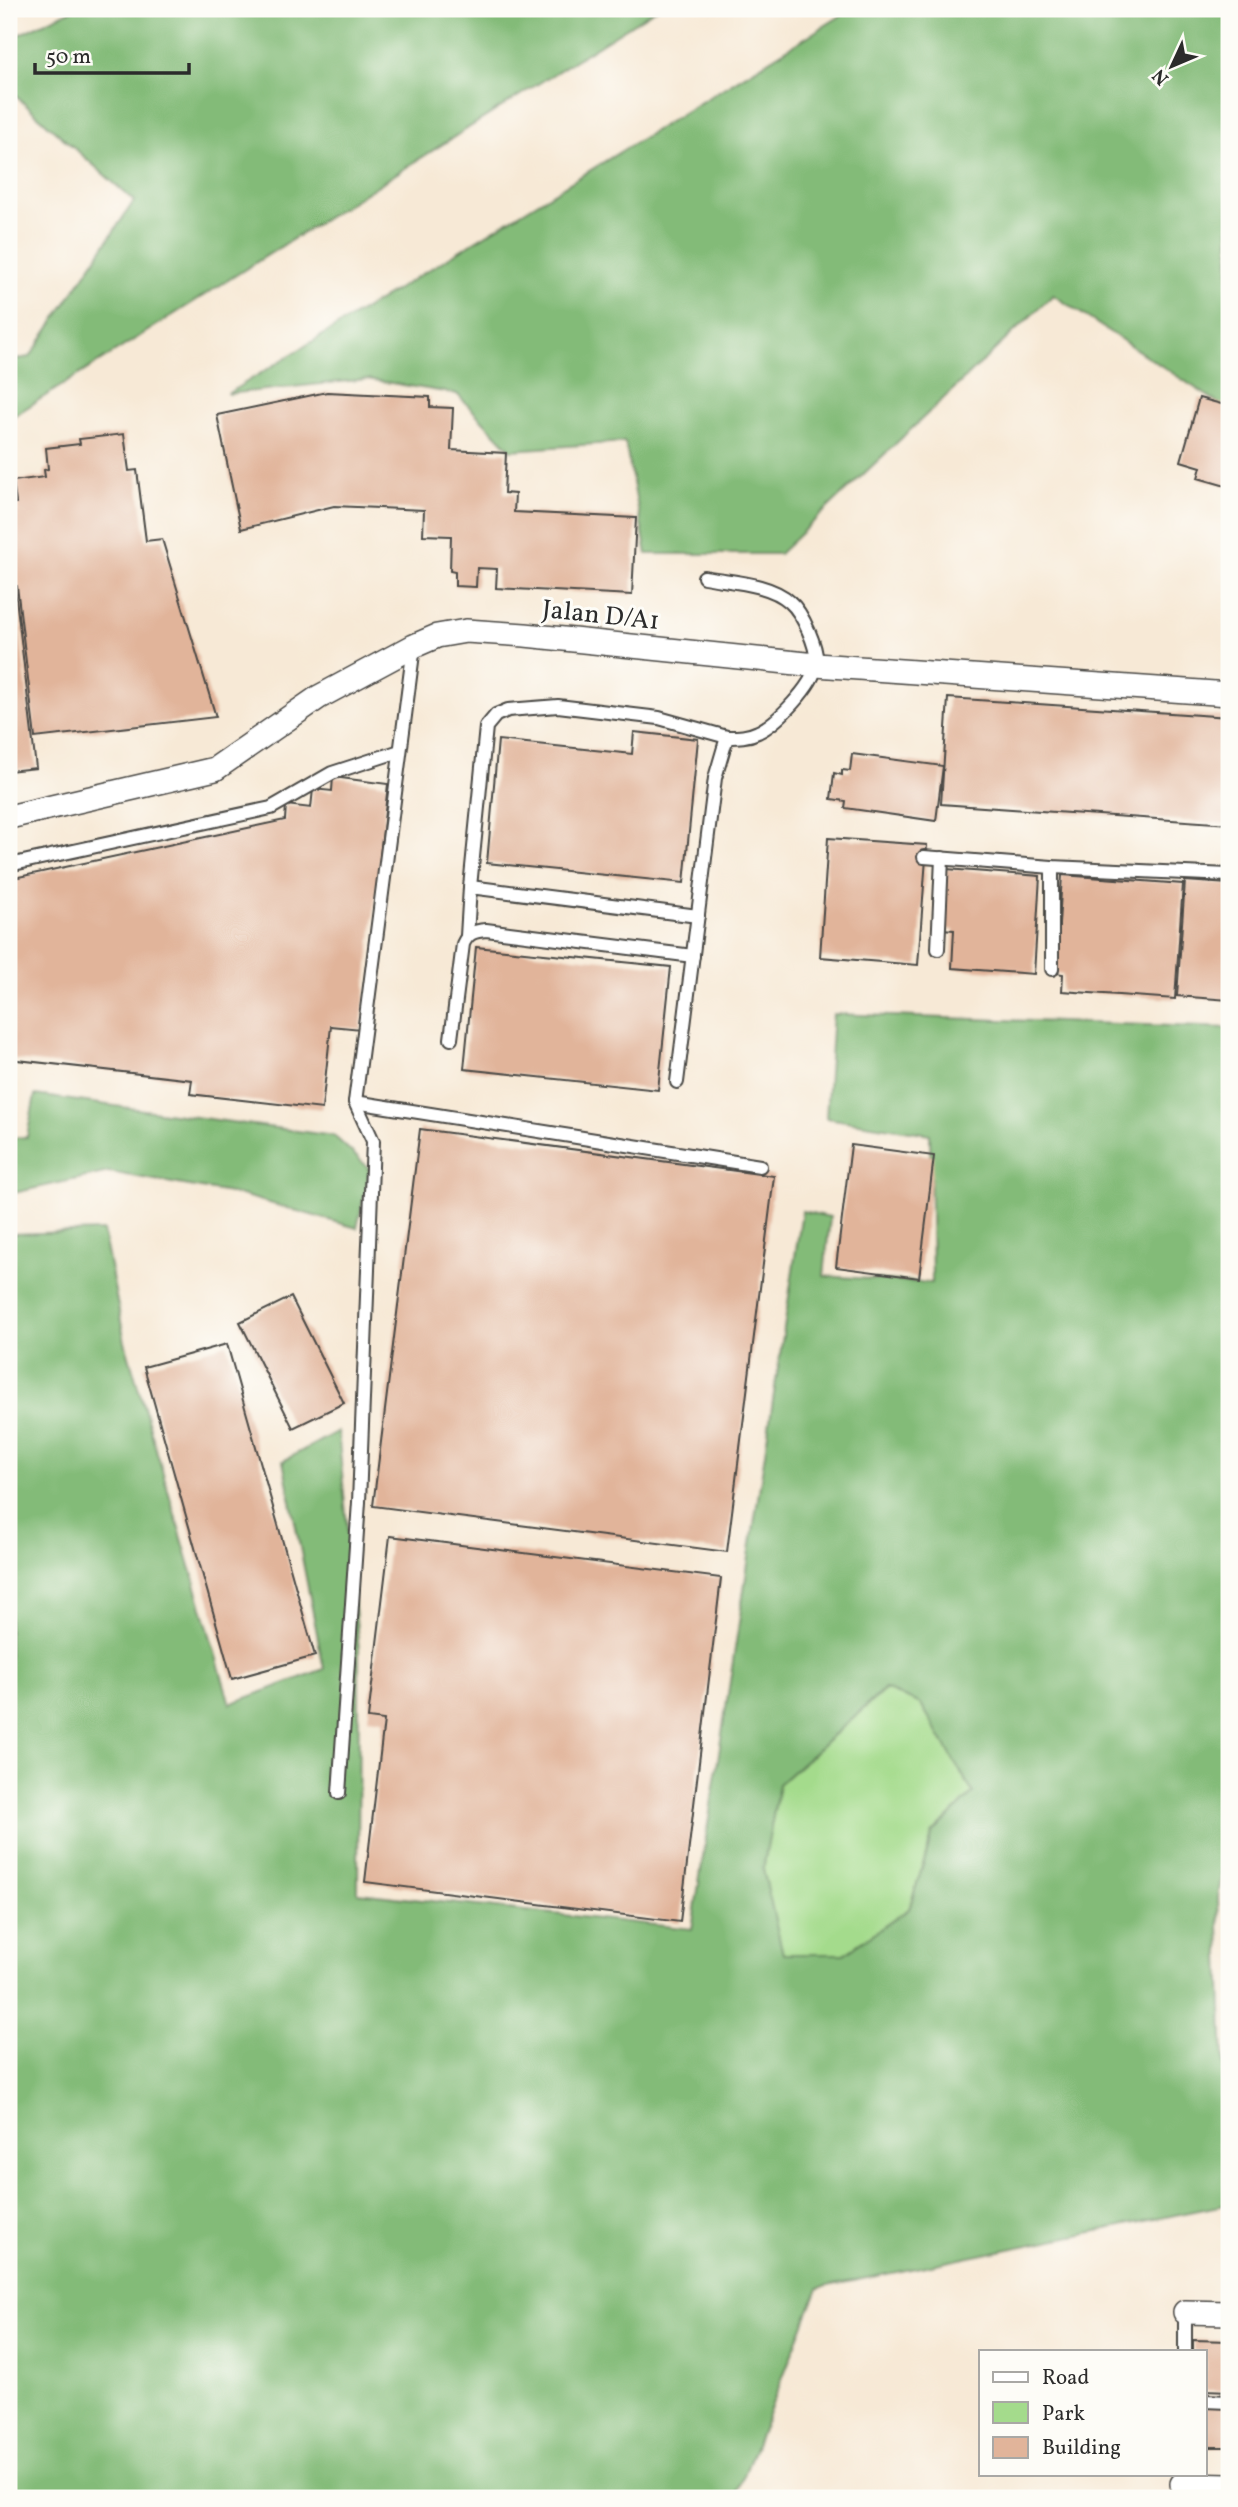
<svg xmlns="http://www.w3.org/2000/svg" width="1238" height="2507" viewBox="0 0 1238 2507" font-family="Vollkorn,serif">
  <rect width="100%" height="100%" fill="#fdfcf7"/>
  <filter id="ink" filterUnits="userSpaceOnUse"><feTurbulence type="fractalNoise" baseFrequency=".0143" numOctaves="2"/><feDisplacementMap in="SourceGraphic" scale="14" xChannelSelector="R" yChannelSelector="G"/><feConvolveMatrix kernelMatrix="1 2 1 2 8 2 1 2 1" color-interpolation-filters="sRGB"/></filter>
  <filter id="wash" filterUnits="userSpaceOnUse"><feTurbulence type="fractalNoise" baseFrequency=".00686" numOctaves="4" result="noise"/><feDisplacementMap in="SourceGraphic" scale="28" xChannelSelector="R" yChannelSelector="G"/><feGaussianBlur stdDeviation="1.57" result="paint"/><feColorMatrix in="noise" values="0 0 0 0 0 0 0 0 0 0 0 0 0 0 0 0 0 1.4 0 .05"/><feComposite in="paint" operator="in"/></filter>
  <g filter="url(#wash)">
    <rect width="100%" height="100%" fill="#f7e9d6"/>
    <path fill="#a4db8c" stroke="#68835c" stroke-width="2" d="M886,1689L921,1704L973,1793L933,1833L909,1909L844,1954H782L763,1869L779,1784Z"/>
    <g fill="#83bb78" stroke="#577352" stroke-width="2" fill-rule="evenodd">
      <path d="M74,9H656L9,419V360L30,357L134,201L9,90V39Z"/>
      <path d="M852,9H1229V410L1053,295L779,554H647L625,442L511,450L457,394L367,379L227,394Z"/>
      <path d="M833,1014L1229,1028V1824L1218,1898L1229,2204L818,2288L735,2498H9V1234L103,1231L125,1342L230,1704L324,1669L283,1461L338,1431L359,1651L358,1893L692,1929L802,1211L830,1217L824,1276L932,1283L930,1134L826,1118ZM885,1689L921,1704L973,1793L933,1833L909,1909L844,1954H783L763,1869L779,1784Z"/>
      <path d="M35,1095L334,1136L370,1169L357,1228L241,1195L109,1172L9,1194V1138L27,1137Z"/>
    </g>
    <g id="blocks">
      <g fill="#e1b49a">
        <path d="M327,392L430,397V407L453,408L451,450L506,453L504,493L515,494L514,512L636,518L632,595L496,588L497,569L477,568L476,587L455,586V572L450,571L451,536L423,535L424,510L334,506L241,529L217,415Z"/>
        <path d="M1199,398L1229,406V487L1198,478L1201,467L1181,461Z"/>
        <path d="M124,434L129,471L137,470L146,541L162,539L216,717L35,738L17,586L9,587V504L16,503L13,481L45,477L44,470L48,469L46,448L80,444L79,439Z"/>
        <path d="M15,589L36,768L9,771V590Z"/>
        <path d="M948,698L1229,717V824L941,804Z"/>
        <path d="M634,732L698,739L684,883L487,863L498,740L632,754Z"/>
        <path d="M852,754L943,766L936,821L845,808L846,801L831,799L834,773L842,775V770L850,771Z"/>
        <path d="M333,777L388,784L361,1029L331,1026L322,1109L190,1094L192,1080L9,1059V879L285,820L286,805L311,808L313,789L332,791Z"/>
        <path d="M828,838L927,845L918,965L820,957Z"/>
        <path d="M946,869L1040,876L1034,974L952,968L954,930L942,929Z"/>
        <path d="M1062,875L1183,884L1175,999L1062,991L1063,974L1056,973Z"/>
        <path d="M1185,881L1229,884V1000L1177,996Z"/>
        <path d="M476,947L671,967L658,1090L464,1069Z"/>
        <path d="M420,1129L774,1176L727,1552L373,1506Z"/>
        <path d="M851,1145L934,1156L919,1278L836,1267Z"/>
        <path d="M291,1297L344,1403L293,1428L240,1322Z"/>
        <path d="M227,1344L315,1656L232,1679L144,1367Z"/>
        <path d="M390,1536L721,1578L680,1922L365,1882L384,1720L368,1718Z"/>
        <path d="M1193,2340L1229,2341V2391L1205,2390V2351H1193Z"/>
        <path d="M1205,2402L1229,2403V2447H1205Z"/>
      </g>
    </g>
  </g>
  <g filter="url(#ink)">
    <use href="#blocks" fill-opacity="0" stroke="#4a4845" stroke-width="2"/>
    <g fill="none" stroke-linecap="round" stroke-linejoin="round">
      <g stroke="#4a4845" stroke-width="16">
        <g id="lane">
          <path d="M924,857L1052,867L1229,875"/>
          <path d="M9,865L271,808L332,773L400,751"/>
          <path d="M1052,867V969"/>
          <path d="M470,887L486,727L496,715L508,710L558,706L659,718L727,737"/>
          <path d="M467,936L470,887L698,916"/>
          <path d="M938,949L942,858"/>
          <path d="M451,1039L463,944C468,933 474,931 486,930L693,956"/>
          <path d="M677,1082L715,778L727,737C738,737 748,737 758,732C776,724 814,685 816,665C819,649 802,612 790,602C770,583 730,582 704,577"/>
          <path d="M355,1102L760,1166"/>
          <path d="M339,1793L359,1502L373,1141L355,1102L414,646"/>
          <path d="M1185,2351V2312"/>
          <path d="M1205,2401L1229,2402"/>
        </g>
      </g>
      <g stroke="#4a4845" stroke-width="26">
        <g id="street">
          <path d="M9,817L215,769L319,697L414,646L437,636L466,631L525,635L816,665L1229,694"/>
          <path d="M1185,2312L1229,2313"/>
          <path d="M1182,2484L1229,2485"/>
        </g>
      </g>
      <use href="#lane" stroke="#fff" stroke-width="12"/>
      <use href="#street" stroke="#fff" stroke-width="23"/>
    </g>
  </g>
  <g text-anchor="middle" stroke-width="6" stroke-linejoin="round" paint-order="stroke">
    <g font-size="26" fill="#2b2b2b" stroke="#fdfcf7">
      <text transform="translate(601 614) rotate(6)" y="9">Jalan D/A1</text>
    </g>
  </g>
  <rect width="1238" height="2507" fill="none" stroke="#fdfcf7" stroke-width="35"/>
  <rect x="979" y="2350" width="228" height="126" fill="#fdfcf7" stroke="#a9a8a5" stroke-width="2"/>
  <rect x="993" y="2372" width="35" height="10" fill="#ffffff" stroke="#a9a8a5" stroke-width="2"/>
  <text x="1042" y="2384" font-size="21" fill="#2b2b2b">Road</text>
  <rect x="993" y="2402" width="35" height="21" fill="#a4db8c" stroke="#a9a8a5" stroke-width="2"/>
  <text x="1042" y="2420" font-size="21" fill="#2b2b2b">Park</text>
  <rect x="993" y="2437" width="35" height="21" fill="#e1b49a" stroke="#a9a8a5" stroke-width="2"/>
  <text x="1042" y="2454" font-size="21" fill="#2b2b2b">Building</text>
  <g transform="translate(1172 66) rotate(226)" stroke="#fdfcf7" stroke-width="5" paint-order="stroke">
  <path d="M0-5L12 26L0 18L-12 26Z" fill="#2b2b2b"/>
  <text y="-10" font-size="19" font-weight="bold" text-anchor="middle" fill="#2b2b2b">N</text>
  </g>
  <path d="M35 63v10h154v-10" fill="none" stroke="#2b2b2b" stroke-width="3.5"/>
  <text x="46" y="63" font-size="21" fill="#2b2b2b" stroke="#fdfcf7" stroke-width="5" paint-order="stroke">50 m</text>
</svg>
